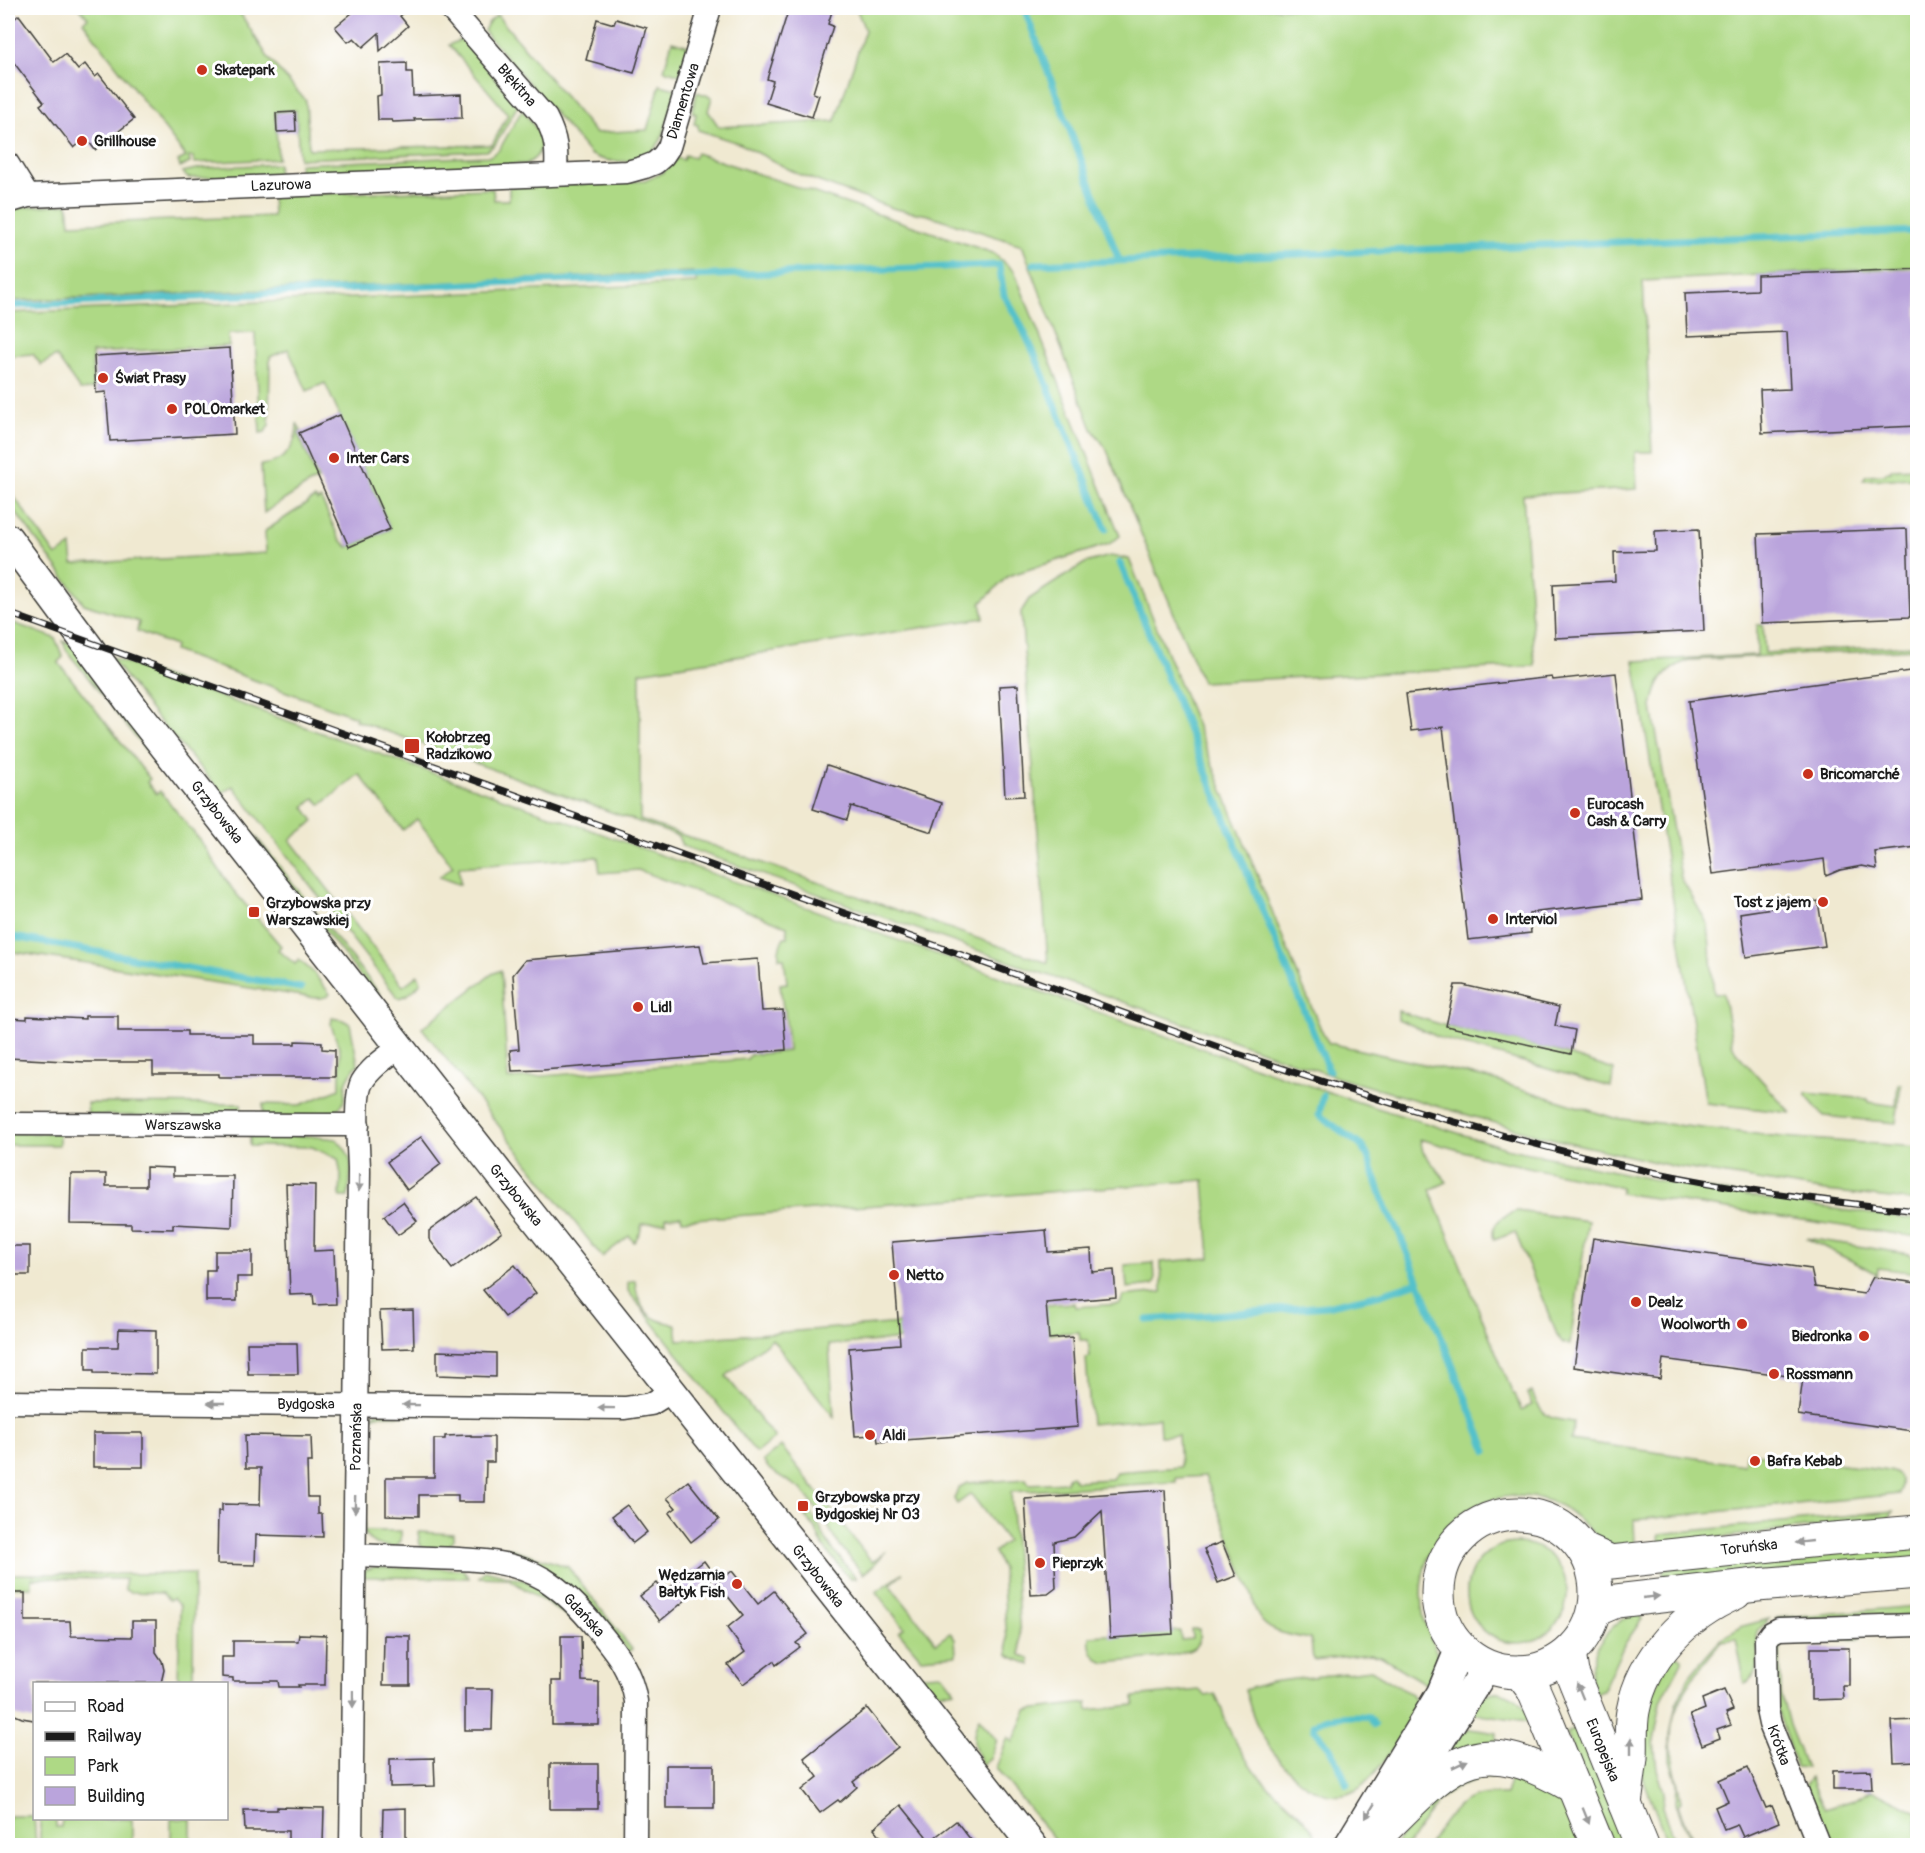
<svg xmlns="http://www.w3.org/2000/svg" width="1925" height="1853" viewBox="0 0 1925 1853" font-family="Pangolin,sans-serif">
  <rect width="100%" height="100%" fill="#fff"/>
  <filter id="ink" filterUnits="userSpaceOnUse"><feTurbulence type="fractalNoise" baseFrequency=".0167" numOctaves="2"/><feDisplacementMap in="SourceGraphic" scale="12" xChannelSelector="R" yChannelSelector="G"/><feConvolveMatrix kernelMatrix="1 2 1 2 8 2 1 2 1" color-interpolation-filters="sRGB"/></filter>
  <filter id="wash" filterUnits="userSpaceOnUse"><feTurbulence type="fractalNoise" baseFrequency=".008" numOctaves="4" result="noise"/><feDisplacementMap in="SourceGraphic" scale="24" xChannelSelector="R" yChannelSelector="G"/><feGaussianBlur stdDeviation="1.35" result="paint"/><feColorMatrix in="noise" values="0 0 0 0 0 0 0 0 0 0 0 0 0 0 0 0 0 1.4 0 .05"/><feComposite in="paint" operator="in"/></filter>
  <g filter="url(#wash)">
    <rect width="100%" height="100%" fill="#f0e9d1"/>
    <g fill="#aed985" stroke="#657a50" stroke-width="1.5">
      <path d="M79,8H237L269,59L306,101L309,149L492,145L508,114L449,45L462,39L518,105L495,145L486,151L299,159L296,110L275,112L278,159L194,163L193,157H189L190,163L180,167L178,161L186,157L83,22L88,18Z"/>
      <path d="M856,8H1917V267L1643,281L1652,452H1635L1637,489L1523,495L1535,666L1202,682L1106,448L1092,429L1022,245L928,215L895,209L839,189L798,174L741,144L698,130V125L694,124L696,114L692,112L697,92L712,97L708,111L719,127L835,121L865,30Z"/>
      <path d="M497,15L595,133L647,130L660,85L676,89C672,103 666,132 659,143C645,165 609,165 590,154L484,31L488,23Z"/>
      <path d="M672,41L689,46L681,75L664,70Z"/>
      <path d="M522,110C536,126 554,150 526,164L300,174L299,164L490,156L499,150Z"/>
      <path d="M696,153L993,253L1014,271L1120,536L1109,544L1008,576L981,603L984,618L640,672V820L1048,963L1021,612L1029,599L1085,563L1110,556L1129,559L1302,985L1324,1036L1329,1043L1490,1079L1614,1118L1782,1137L1917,1147V1201L1826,1191L1677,1167L1541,1136L1336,1077L682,846L678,836L355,720L356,717L174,651L175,646L137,631L139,622L84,604L8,502V488L56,556L71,546L73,564L266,553L265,531L315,498L317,501L321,499L339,538L348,547L390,529L325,383L307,391L288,349L270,357L269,425L265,432L260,433L255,333L228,334L229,346L92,353L93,389L80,390L56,356L41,365L33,354L8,356V313L697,283L693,272L8,301V211L24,207L68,204L70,224L273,216L272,195L493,189L494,200H509V187L645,181L664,172L677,158L683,160L685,155L694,158Z"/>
      <path d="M278,164V175L188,178L182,172L202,168Z"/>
      <path d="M297,423L301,431L299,432V436L318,480L309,484L264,513L261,465C285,463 297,446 297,423Z"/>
      <path d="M1917,468V478L1863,480L1866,475L1885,474L1886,472H1891V469Z"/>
      <path d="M8,621L55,638L63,657L58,662L150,779L147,782L156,794L160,791L198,838L233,890L281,946L278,950L295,964L299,960L313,972L330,994C323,1001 311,997 302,996L8,951Z"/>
      <path d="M1757,625H1763L1765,653L1917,645V649L1689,660C1665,669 1656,682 1652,707L1681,878L1708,925L1714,994L1723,993L1732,1043L1736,1052L1791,1113L1706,1103L1634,661L1757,655Z"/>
      <path d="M63,641L72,644L160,765V768L66,650Z"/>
      <path d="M110,657L1128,1023L1358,1102L1506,1148L1670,1183L1797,1204L1917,1220V1237L1620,1193L1621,1187L1491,1159L1420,1139L1423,1152L1447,1182L1430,1190L1513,1394H1515L1521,1410L1532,1405L1527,1394L1532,1392C1542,1418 1547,1418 1574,1422L1571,1440L1744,1465L1746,1452L1889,1471C1902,1474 1903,1483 1900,1494L1634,1520L1635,1547C1627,1546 1616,1547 1608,1543C1584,1532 1577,1508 1545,1500C1518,1492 1489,1496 1466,1511C1430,1535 1414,1577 1424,1619C1433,1652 1445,1651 1434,1689L1381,1657L1371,1654L1313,1660L1311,1639C1283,1634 1256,1632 1253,1598L1205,1476L1176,1478V1482L1011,1492L1021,1655L1029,1658L1030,1665L1008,1655L1002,1569L994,1552L1007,1541L971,1494L957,1504L954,1499L958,1488L967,1483L1026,1479L1029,1484L1066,1482L1069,1476H1072L1075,1481L1112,1479L1116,1472L1180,1467L1178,1435L1160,1436L1159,1418L1091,1424L1086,1358L1090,1357L1088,1340H1080L1079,1332L1048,1334V1332L1022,1330L829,1345L834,1417L772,1339L726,1376L775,1438L756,1453L628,1291V1282L635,1280C636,1295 642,1314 658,1320C664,1323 670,1322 676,1325L678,1340L927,1321V1314L1074,1303L1075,1307L1120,1304L1123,1296L1162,1292L1161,1262L1210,1258L1204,1180L682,1220L681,1216L666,1217V1222L642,1224L640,1233L634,1242L629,1236L602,1257L422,1028L492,974L501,970L508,1079L747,1059L750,1055L788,1051L785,1010L783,1008L780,984L787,983L784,958H779C778,950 780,944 784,937H787V926L638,870L600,873L598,857L459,867L460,884H458L439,877L453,866L417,819L403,830L359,774L321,805L315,798L304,807L314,821L290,840L403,986L418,975L421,982C416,989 407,997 398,998L233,786L222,793L156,717Z"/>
      <path d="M235,810L380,994L371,990L280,873Z"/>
      <path d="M1398,1011L1446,1026L1550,1049L1614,1070L1611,1087L1440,1038L1398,1019Z"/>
      <path d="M332,1018L343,1020L350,1024L358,1064C353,1070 348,1077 346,1084C345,1090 346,1098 343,1103C333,1121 282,1116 263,1117V1104L300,1105L340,1089V1050L331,1025Z"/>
      <path d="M1898,1084H1901L1896,1123L1824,1116L1806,1096V1093L1868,1099L1869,1102L1896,1106Z"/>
      <path d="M87,1103L241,1104V1117L88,1115Z"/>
      <rect x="8" y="1133" width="51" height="12"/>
      <path d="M250,1135L310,1136L336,1139C357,1158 351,1171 348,1197H340L341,1175L338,1159L312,1147L250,1146Z"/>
      <path d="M1517,1211L1588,1221L1570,1344L1563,1343L1558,1337L1515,1232L1494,1240C1489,1225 1503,1215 1517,1211Z"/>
      <path d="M1806,1238L1909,1254L1917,1260V1273L1878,1268L1877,1276H1875L1876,1273Z"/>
      <path d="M1154,1263L1155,1281L1153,1285L1127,1288L1125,1265Z"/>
      <path d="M377,1412L411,1413V1415H376L365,1425L364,1531H401V1541L395,1547C378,1546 367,1544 362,1527L364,1422Z"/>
      <path d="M781,1446L872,1562L886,1551L873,1566L863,1574L834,1538L826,1521L801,1489L770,1470L763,1461Z"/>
      <path d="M809,1511L819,1525L827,1542L856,1578H849L823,1546L816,1530L805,1515Z"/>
      <path d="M1894,1511L1888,1519L1660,1544L1659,1534Z"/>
      <path d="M418,1532L453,1534V1541L445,1549L425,1548L420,1545Z"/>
      <circle cx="1517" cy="1593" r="50"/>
      <path d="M1917,1545V1558L1664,1583L1663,1569Z"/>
      <path d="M506,1547L568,1567L632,1649L628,1652L598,1612L585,1598L507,1554Z"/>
      <path d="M374,1567L463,1569L469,1578L364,1577L365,1570Z"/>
      <path d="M485,1570L526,1581L538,1588L572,1614V1620L508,1578L479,1577Z"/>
      <path d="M903,1573L890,1585L936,1643L950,1633L955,1638L956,1655L921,1658L899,1632L904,1628L876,1592Z"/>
      <path d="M8,1574H194L193,1683H178L180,1606L173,1599L169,1600L162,1593L130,1592L125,1590V1579L32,1578V1587H8Z"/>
      <path d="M1917,1606V1615L1776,1620V1618Z"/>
      <path d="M1641,1610L1642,1619L1624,1645L1606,1684L1602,1690L1595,1693C1593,1687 1591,1680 1591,1674C1591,1644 1615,1619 1641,1610Z"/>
      <path d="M1769,1619L1757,1631C1756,1650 1764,1672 1745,1684L1736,1639L1722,1641C1698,1670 1669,1702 1671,1742C1672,1762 1678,1782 1681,1802L1678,1806L1694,1845H1692L1676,1804L1677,1783L1670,1760V1735L1676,1704L1689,1677L1700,1663L1722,1638L1743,1626Z"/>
      <path d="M1191,1629H1199C1200,1635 1200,1642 1195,1647C1184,1658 1123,1661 1105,1663C1093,1658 1088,1650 1090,1636L1180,1631L1181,1640L1192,1639Z"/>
      <path d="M1860,1636V1639L1780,1642L1781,1693L1789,1725L1806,1768L1796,1767L1777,1710V1640L1782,1638Z"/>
      <path d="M1671,1650L1683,1659L1661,1701L1654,1741L1657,1769L1664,1792L1662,1808L1676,1845H1668L1641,1772L1639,1728Z"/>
      <path d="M1371,1670L1411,1694L1421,1710C1406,1729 1375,1778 1358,1789C1319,1814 1274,1760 1259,1729C1252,1716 1249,1703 1245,1690L1270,1682Z"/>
      <path d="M942,1674L955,1691C937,1695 924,1689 911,1676Z"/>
      <path d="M1199,1690L1206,1696L1215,1694C1221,1704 1223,1715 1227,1725C1234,1741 1243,1755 1253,1769C1273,1797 1310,1812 1319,1845H1059L996,1768L1008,1737L1013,1742L1027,1710L1087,1703L1088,1710L1134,1705V1697Z"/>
      <path d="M1498,1692C1515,1695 1524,1704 1532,1719L1527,1721L1472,1713L1480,1697Z"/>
      <path d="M979,1718L997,1740L990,1759L982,1765C974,1749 970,1736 979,1718Z"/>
      <path d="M1581,1726L1629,1845H1612L1566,1733Z"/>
      <path d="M1470,1729L1497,1733L1496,1748L1444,1759L1459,1733Z"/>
      <path d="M1493,1766L1492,1777C1445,1782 1431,1809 1408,1845L1395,1846L1423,1801Z"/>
      <path d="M1514,1768L1549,1787L1564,1802L1584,1846H1428C1450,1811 1461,1792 1506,1795Z"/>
      <path d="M1811,1778L1824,1809L1854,1800L1872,1789L1917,1812V1845H1828L1804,1786Z"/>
      <path d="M8,1816H34L36,1845H8Z"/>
      <path d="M40,1819H56V1827H61L62,1819H132V1845H40Z"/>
      <rect x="171" y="1819" width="20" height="26"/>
    </g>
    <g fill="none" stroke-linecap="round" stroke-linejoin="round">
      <g stroke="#54c1ca" stroke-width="7">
        <path d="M1024,8L1119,260"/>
        <path d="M1034,264L1918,231"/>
        <path d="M8,306L492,283L999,265L1004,295L1019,321L1034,353L1106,529"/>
        <path d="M1120,563L1329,1071"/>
        <path d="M8,936L301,988"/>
        <path d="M1323,1096L1319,1115L1363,1147L1368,1157L1387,1211L1398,1230L1487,1451"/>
        <path d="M1147,1320L1326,1306L1381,1294L1418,1282"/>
        <path d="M1347,1784L1331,1749L1314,1729V1725C1323,1716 1357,1715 1369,1717L1374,1725"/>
      </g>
    </g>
    <g id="blocks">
      <g fill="#baa4dc">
        <path d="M358,8H410L400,16L408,26L380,51L379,33L363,47L354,38L348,42L335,27Z"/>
        <path d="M789,8H833L828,24L833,26L813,93L819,95L812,117L766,103L773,81L767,79Z"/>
        <path d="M19,15L54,62L65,54L78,70L85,64L95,77L99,74L134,119L95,150L86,138L74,148L40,105L44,102L8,55V24Z"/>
        <path d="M597,19L614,24L616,19L647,28L634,73L586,60Z"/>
        <path d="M407,63V72H412L413,96L461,94L462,118L414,119L415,121L393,122L392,120H378L377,96L381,95L380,64Z"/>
        <path d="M295,112L296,131L277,132L276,113Z"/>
        <path d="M1917,269V426L1762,433L1760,390L1790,389L1787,332L1687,336L1685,293L1757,290V275Z"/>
        <path d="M230,348L235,434L110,441L106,392L96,393L94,356Z"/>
        <path d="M340,415L390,529L349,547L299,433Z"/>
        <path d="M1699,529L1704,631L1555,638L1553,584L1615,581L1614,552L1656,551L1655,531Z"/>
        <path d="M1907,529L1910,617L1762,623L1758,534Z"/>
        <path d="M1917,670V847L1875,852L1877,869L1862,866L1840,870L1826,876L1824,859L1713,874L1689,701Z"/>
        <path d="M1616,673L1642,900L1529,913L1531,933L1468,940L1443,727L1411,731L1406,694L1552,677L1553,680Z"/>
        <path d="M1018,685L1024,796L1005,797L999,686Z"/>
        <path d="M827,765L942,803L932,832L851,806L847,820L813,809Z"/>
        <path d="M1818,901L1825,946L1746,957L1740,913Z"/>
        <path d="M700,945L704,963L758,959L762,1011L783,1010L786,1050L543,1070L512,1071L510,1050L519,1049L513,975L525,960Z"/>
        <path d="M1455,985H1463L1559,1007L1555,1026L1575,1030L1571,1054L1446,1026Z"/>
        <path d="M27,1016L85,1019V1016H118V1031H187V1035H254V1044H295V1041L322,1042V1049L335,1050V1077H219V1074H153V1062H85L8,1058V1018L27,1019Z"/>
        <path d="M421,1137L441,1164L407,1190L387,1162Z"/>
        <path d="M146,1167L173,1168V1176H233L232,1227L173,1224V1229L131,1228V1224L70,1223L71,1174H106V1186H146Z"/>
        <path d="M286,1184L315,1185L314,1251L334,1250L336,1304L314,1305L313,1294L290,1295Z"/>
        <path d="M476,1197L502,1232L452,1269L429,1239V1231Z"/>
        <path d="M403,1202L417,1221L398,1235L384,1216Z"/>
        <path d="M1046,1230L1048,1252L1091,1249L1092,1272L1114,1270L1116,1297L1046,1303L1049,1339L1072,1337L1078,1427L878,1442L877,1435L855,1436L849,1348L900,1344L892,1242Z"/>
        <path d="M1593,1238L1811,1269L1815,1287L1864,1294L1873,1277L1917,1283V1391L1912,1431L1798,1415L1803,1378L1663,1359L1660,1379L1574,1367Z"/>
        <rect x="8" y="1246" width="22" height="29"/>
        <path d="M215,1251H252V1277H237V1301H206V1270H215Z"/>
        <path d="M515,1265L536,1293L505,1317L483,1290Z"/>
        <path d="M413,1310L414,1348L382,1349L380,1311Z"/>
        <path d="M119,1329L156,1330V1374L94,1373V1370H86V1347H118Z"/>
        <path d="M247,1343H297L298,1374H248Z"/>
        <path d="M437,1351L496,1353V1377L437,1375Z"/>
        <rect x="93" y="1433" width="50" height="34"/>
        <path d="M245,1435L311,1436L312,1462H307L308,1497H318V1514H322L323,1537L256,1535L255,1565L217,1564L218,1511H222V1504L260,1505L261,1468H246Z"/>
        <path d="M471,1435V1437H494V1462H486L485,1502H458V1495H419V1516L386,1515V1477H434V1439H445V1436Z"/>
        <path d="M688,1481L719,1520L691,1542L669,1513L676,1508L667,1498Z"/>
        <path d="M1165,1490L1173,1634L1110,1638L1102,1511L1074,1537L1054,1542L1056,1588L1048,1594L1031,1595L1025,1499Z"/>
        <path d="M627,1505L647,1532L633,1543L612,1516Z"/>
        <path d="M1222,1542L1236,1576L1218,1583L1204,1549Z"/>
        <path d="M704,1561L715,1576L660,1621L640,1596L657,1583L664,1592Z"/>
        <path d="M732,1571L758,1604L774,1591L808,1634L796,1643L800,1647L776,1665L774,1661L743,1684L728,1665L745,1652L727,1628L743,1615L717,1583Z"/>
        <path d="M8,1593H25V1621H70L71,1636L132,1637V1621H156V1652L162,1661L164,1670L161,1683H34V1720L22,1718L8,1712Z"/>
        <path d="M299,1634L326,1635L325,1685H298L299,1687H279L278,1681H233V1678L222,1677V1657H233V1641H298Z"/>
        <path d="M384,1635L410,1636V1685H383Z"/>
        <path d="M561,1636H581L582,1681L599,1682V1725H552V1681H561Z"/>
        <path d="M1811,1648H1849V1686H1843L1844,1699L1811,1700Z"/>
        <path d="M465,1689H493L492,1730H465Z"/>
        <path d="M1724,1690L1733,1710L1726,1713L1731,1725L1717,1730L1720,1738L1702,1745L1690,1715L1705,1709L1702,1699Z"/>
        <path d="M867,1708L898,1747L853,1782L857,1787L840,1802L838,1800L820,1813L802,1790L818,1777L804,1758Z"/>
        <path d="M1917,1720V1761L1894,1762L1892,1721Z"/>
        <path d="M434,1758L435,1786L390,1787V1759Z"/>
        <rect x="550" y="1764" width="48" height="45"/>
        <rect x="666" y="1765" width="48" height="43"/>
        <path d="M1748,1767L1766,1808L1772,1806L1779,1822L1743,1837L1737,1824L1724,1829L1715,1807L1728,1801L1719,1780Z"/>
        <path d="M1871,1770L1872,1789H1833V1771Z"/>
        <path d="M901,1805L930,1841L956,1821L975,1845H888L874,1828Z"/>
        <path d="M277,1807L324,1808L323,1845H297V1842H288V1831H245L244,1810H277Z"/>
        <path d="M406,1808V1845H382L383,1809Z"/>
      </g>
    </g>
  </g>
  <g filter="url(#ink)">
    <use href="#blocks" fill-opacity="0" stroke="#3c3b37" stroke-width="1.5"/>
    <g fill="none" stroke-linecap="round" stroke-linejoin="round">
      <g stroke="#3c3b37" stroke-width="25">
        <g id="minor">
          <path d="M450,8L546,118C557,139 557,151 556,174"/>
          <path d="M8,164L28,196"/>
          <path d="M8,202L28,196L627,172L645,167L655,163L663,156L669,147L710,8"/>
          <path d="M8,1124L358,1125"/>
          <path d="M8,1402L625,1408L651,1404L672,1391"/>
          <path d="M354,1555C380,1556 406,1557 432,1558C471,1559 509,1559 544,1579C565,1592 582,1610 597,1629C617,1653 630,1669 636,1701L635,1846"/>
          <path d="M351,1846L359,1171C359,1150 353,1099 362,1082C371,1067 387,1057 400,1047"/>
          <path d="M1819,1846L1770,1724L1767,1710L1766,1640L1771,1633L1779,1629L1918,1625"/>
        </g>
      </g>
      <g stroke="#3c3b37" stroke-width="31">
        <g id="tertiary">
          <path d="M8,538L137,712L509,1186L1033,1846"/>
          <path d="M1348,1846L1441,1693L1460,1647"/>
          <path d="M1374,1846L1487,1666"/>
        </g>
      </g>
      <g stroke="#3c3b37" stroke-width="35">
        <g id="primary">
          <circle cx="1517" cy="1593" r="79"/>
          <path d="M1584,1550L1611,1562L1809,1541L1918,1532"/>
          <path d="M1595,1610L1616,1601L1757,1585L1918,1572"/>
          <path d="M1569,1653L1572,1673L1642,1846"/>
          <path d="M1520,1672L1533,1689L1544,1714L1598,1846"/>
          <path d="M1625,1804C1627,1789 1629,1773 1631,1758C1632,1742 1630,1727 1633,1711C1643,1657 1686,1614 1735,1593"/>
          <path d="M1384,1829C1455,1758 1477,1731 1574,1787"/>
        </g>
      </g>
      <use href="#minor" stroke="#fff" stroke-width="22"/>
      <use href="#tertiary" stroke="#fff" stroke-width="28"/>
      <use href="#primary" stroke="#fff" stroke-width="33"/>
      <g stroke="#1c1c1c" stroke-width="7">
        <path id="rail" d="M8,613L1232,1052C1362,1095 1492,1136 1625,1166C1721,1188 1820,1201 1918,1211"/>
      </g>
      <use href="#rail" stroke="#fff" stroke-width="4.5" stroke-dasharray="14" stroke-linecap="butt"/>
    </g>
    <defs><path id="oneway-solid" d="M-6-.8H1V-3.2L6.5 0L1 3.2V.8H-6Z" transform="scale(1.5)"/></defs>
    <g fill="#999">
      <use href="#oneway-solid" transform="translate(359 1183) rotate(91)"/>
      <use href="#oneway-solid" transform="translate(216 1403) rotate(-180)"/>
      <use href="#oneway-solid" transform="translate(411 1405) rotate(-179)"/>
      <use href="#oneway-solid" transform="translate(606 1408) rotate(-179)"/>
      <use href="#oneway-solid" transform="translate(355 1504) rotate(91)"/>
      <use href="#oneway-solid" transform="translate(1804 1542) rotate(174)"/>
      <use href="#oneway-solid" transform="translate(1651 1597) rotate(-6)"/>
      <use href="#oneway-solid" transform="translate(1580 1691) rotate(-112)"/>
      <use href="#oneway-solid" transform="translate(353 1699) rotate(90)"/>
      <use href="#oneway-solid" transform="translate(1631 1746) rotate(-90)"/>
      <use href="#oneway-solid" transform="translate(1460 1764) rotate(-25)"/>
      <use href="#oneway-solid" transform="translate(1370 1811) rotate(121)"/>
      <use href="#oneway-solid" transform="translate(1586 1816) rotate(68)"/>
    </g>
  </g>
  <g fill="#c8321e" stroke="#fff" stroke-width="2">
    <circle cx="202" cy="70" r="6"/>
    <circle cx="82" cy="141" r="6"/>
    <circle cx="103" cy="378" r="6"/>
    <circle cx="172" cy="409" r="6"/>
    <circle cx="334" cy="458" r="6"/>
    <rect x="404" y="738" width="16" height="16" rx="3"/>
    <circle cx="1808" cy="774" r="6"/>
    <circle cx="1575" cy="813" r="6"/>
    <circle cx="1823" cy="902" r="6"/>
    <rect x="248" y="906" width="12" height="12" rx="3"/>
    <circle cx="1493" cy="919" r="6"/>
    <circle cx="638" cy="1007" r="6"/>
    <circle cx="894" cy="1275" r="6"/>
    <circle cx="1636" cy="1302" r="6"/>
    <circle cx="1742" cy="1324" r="6"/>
    <circle cx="1864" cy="1336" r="6"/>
    <circle cx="1774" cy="1374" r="6"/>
    <circle cx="870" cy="1435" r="6"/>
    <circle cx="1755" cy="1461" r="6"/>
    <rect x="797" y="1500" width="12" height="12" rx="3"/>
    <circle cx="1040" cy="1563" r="6"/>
    <circle cx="737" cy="1584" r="6"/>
  </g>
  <g text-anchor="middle" stroke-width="6" stroke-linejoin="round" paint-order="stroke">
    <g font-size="15" font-weight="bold" fill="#1c1c1c" stroke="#fff" text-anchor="start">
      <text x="214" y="75">Skatepark</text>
      <text x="94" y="146">Grillhouse</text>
      <text x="115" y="383">Świat Prasy</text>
      <text x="184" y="414">POLOmarket</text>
      <text x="346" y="463">Inter Cars</text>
      <text x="426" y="742">Kołobrzeg<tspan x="426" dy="17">Radzikowo</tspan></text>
      <text x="1820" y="779">Bricomarché</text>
      <text x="1587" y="809">Eurocash<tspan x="1587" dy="17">Cash &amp; Carry</tspan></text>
      <text x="1811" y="907" text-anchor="end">Tost z jajem</text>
      <text x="266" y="908">Grzybowska przy<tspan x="266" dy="17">Warszawskiej</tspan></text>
      <text x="1505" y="924">Interviol</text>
      <text x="650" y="1012">Lidl</text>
      <text x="906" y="1280">Netto</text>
      <text x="1648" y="1307">Dealz</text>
      <text x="1730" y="1329" text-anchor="end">Woolworth</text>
      <text x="1852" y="1341" text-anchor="end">Biedronka</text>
      <text x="1786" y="1379">Rossmann</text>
      <text x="882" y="1440">Aldi</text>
      <text x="1767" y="1466">Bafra Kebab</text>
      <text x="815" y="1502">Grzybowska przy<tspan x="815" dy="17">Bydgoskiej Nr 03</tspan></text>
      <text x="1052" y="1568">Pieprzyk</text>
      <text x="725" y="1580" text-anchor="end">Wędzarnia<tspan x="725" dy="17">Bałtyk Fish</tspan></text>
    </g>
    <g font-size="15" fill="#1c1c1c" stroke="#fff">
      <text transform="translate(517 85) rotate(49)" y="5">Błękitna</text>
      <text transform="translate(683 101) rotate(-73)" y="5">Diamentowa</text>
      <text transform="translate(281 185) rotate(-2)" y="5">Lazurowa</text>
      <text transform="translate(217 812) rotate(52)" y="5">Grzybowska</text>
      <text x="183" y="1130">Warszawska</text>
      <text transform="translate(516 1195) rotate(51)" y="5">Grzybowska</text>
      <text x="306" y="1409">Bydgoska</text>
      <text transform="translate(356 1437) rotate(-89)" y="5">Poznańska</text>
      <text transform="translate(1749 1547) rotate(-6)" y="5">Toruńska</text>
      <text transform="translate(818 1576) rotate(52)" y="5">Grzybowska</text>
      <text transform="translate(584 1615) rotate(47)" y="5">Gdańska</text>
      <text transform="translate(1779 1745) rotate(70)" y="5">Krótka</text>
      <text transform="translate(1603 1750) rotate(68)" y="5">Europejska</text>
    </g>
  </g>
  <rect width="1925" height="1853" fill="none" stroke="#fff" stroke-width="30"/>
  <rect x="33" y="1682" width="195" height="138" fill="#ffffff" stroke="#a4a4a4" stroke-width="1.5"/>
  <rect x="45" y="1702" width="30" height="9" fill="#ffffff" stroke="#a4a4a4" stroke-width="1.5"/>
  <text x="87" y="1712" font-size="18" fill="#1c1c1c">Road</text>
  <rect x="45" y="1732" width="30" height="9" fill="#1c1c1c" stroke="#a4a4a4" stroke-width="1.5"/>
  <text x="87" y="1742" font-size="18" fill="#1c1c1c">Railway</text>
  <rect x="45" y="1757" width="30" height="18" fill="#aed985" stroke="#a4a4a4" stroke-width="1.5"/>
  <text x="87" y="1772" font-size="18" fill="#1c1c1c">Park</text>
  <rect x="45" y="1787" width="30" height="18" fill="#baa4dc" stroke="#a4a4a4" stroke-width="1.5"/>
  <text x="87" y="1802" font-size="18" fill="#1c1c1c">Building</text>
</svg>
